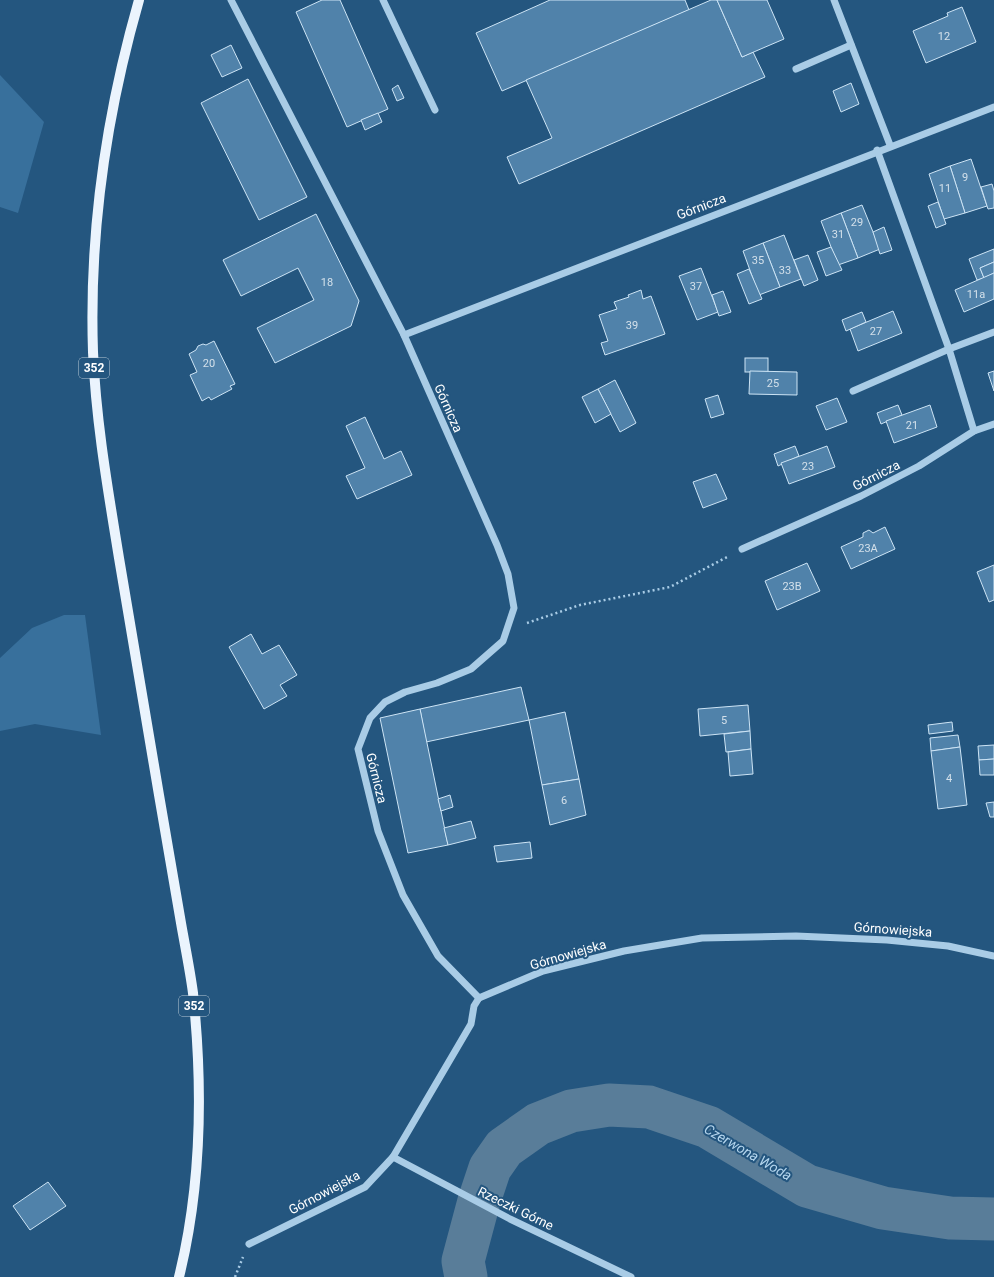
<svg xmlns="http://www.w3.org/2000/svg" width="994" height="1277" viewBox="0 0 994 1277" font-family="Roboto,sans-serif">
  <rect width="100%" height="100%" fill="#24567f"/>
  <g fill="#38709c">
    <path d="M0,75L44,122L18,213L0,207Z"/>
    <path d="M64,615H85L101,735L35,724L0,731V658L32,628Z"/>
  </g>
  <g fill="none" stroke-linecap="round" stroke-linejoin="round">
    <path stroke="#597d99" stroke-width="43" d="M466,1277L463,1261L479,1201L490,1168L504,1148L538,1124L571,1111L609,1105L649,1107L708,1127L807,1186L883,1208L950,1218L994,1219"/>
  </g>
  <g fill="#5082aa" stroke="#cde4f5">
    <path d="M322,0H340L388,109L347,127L296,12Z"/>
    <path d="M550,0H685L689,10L502,91L476,33Z"/>
    <path d="M711,0H717L742,57L753,52L765,77L519,184L507,157L552,138L526,80Z"/>
    <path d="M717,0H767L784,39L742,57Z"/>
    <path d="M962,7L976,42L926,63L913,31L948,16L947,13Z"/>
    <path d="M231,45L242,68L222,77L211,55Z"/>
    <path d="M248,79L307,197L259,220L201,103Z"/>
    <path d="M851,83L859,104L841,112L833,91Z"/>
    <path d="M398,85L404,98L397,101L392,89Z"/>
    <path d="M378,113L382,122L365,130L361,120Z"/>
    <path d="M971,159L987,206L965,213L950,166Z"/>
    <path d="M950,166L965,213L944,219L929,174Z"/>
    <path d="M992,184L994,191V208L988,209L981,187Z"/>
    <path d="M938,202L946,224L936,228L928,206Z"/>
    <path d="M862,205L880,249L858,258L841,213Z"/>
    <path d="M841,213L858,258L838,265L821,221Z"/>
    <path d="M316,214L359,301L351,326L275,363L257,328L314,300L298,268L241,296L223,260Z"/>
    <path d="M884,227L892,250L880,254L873,232Z"/>
    <path d="M784,235L801,279L780,287L763,243Z"/>
    <path d="M763,243L780,287L759,295L743,251Z"/>
    <path d="M831,247L842,270L826,276L817,252Z"/>
    <path d="M994,249V262L980,268L984,278L977,280L969,259Z"/>
    <path d="M808,255L818,280L804,286L794,260Z"/>
    <path d="M994,262V273L984,278L980,268Z"/>
    <path d="M701,268L718,312L697,320L679,276Z"/>
    <path d="M749,269L762,299L749,304L737,274Z"/>
    <path d="M994,273V299L964,312L955,290Z"/>
    <path d="M641,290L643,299L651,296L665,334L605,355L601,343L608,341L599,315L617,309L614,302L629,297L628,295Z"/>
    <path d="M723,291L731,312L719,316L712,295Z"/>
    <path d="M893,311L902,333L858,351L850,329Z"/>
    <path d="M862,312L866,322L846,331L842,320Z"/>
    <path d="M214,341L235,384L230,386L232,389L211,400L209,397L202,401L190,375L197,372L189,354L196,350L198,346L203,344L206,345Z"/>
    <rect x="745" y="358" width="23" height="14"/>
    <path d="M750,371L797,372V395L749,394Z"/>
    <path d="M994,371V391L988,373Z"/>
    <path d="M615,380L636,423L620,432L598,389Z"/>
    <path d="M598,389L611,414L595,423L582,397Z"/>
    <path d="M718,395L724,414L711,418L705,399Z"/>
    <path d="M837,398L847,422L826,430L816,406Z"/>
    <path d="M898,405L902,415L881,424L877,413Z"/>
    <path d="M930,405L937,427L894,443L886,421Z"/>
    <path d="M365,417L384,459L401,451L412,475L357,499L346,476L365,468L346,426Z"/>
    <path d="M795,446L799,456L778,466L774,454Z"/>
    <path d="M827,446L835,467L789,484L781,463Z"/>
    <path d="M716,474L727,499L703,508L693,482Z"/>
    <path d="M885,527L895,549L851,569L841,547L863,537V533L869,530L873,533Z"/>
    <path d="M807,563L820,591L777,610L765,581Z"/>
    <path d="M994,565V600L989,602L977,572Z"/>
    <path d="M251,634L262,654L279,645L297,675L280,685L287,696L264,709L229,647Z"/>
    <path d="M521,687L529,720L426,742L420,709Z"/>
    <path d="M748,705L750,731L700,736L698,709Z"/>
    <path d="M420,709L448,845L408,853L380,718Z"/>
    <path d="M565,712L579,779L542,785L529,720Z"/>
    <path d="M952,722L953,731L929,734L928,725Z"/>
    <path d="M750,731L751,749L726,752L724,734Z"/>
    <path d="M958,735L960,747L931,751L930,738Z"/>
    <path d="M994,745V759L979,760L978,746Z"/>
    <path d="M960,747L967,805L938,809L931,751Z"/>
    <path d="M751,749L753,774L730,776L728,752Z"/>
    <path d="M994,759V775H980L979,760Z"/>
    <path d="M579,779L586,815L550,825L542,785Z"/>
    <path d="M450,795L453,807L441,811L438,799Z"/>
    <path d="M994,802V817H990L986,803Z"/>
    <path d="M471,821L476,838L448,845L444,828Z"/>
    <path d="M530,842L532,858L497,862L494,846Z"/>
    <path d="M48,1182L66,1206L30,1230L13,1206Z"/>
  </g>
  <g fill="none" stroke-linecap="round" stroke-linejoin="round">
    <g stroke="#a9cce6" stroke-width="2.5" stroke-dasharray="2 3" stroke-linecap="butt">
      <path d="M527,623L580,605L670,587L729,556"/>
      <path d="M235,1277L243,1257"/>
    </g>
    <g stroke="#a9cce6" stroke-width="7">
      <path d="M231,0L404,335L497,545L508,574L514,608L503,641L471,669L437,683L405,692L385,702L370,718L358,749L378,831L403,895L438,956L479,998"/>
      <path d="M383,0L435,110"/>
      <path d="M834,0L890,145"/>
      <path d="M796,69L851,45"/>
      <path d="M877,150L949,349L974,431"/>
      <path d="M404,335L994,107"/>
      <path d="M853,391L949,349L994,332"/>
      <path d="M742,549L861,496L919,466L974,431L994,424"/>
      <path d="M393,1157L510,1219L631,1277"/>
      <path d="M249,1244L365,1187L393,1157L471,1024L474,1006L479,998L543,971L624,951L702,938L796,936L887,940L948,946L994,956"/>
    </g>
    <path stroke="#ebf4fd" stroke-width="10" d="M139,0C106,115 89,233 93,352C96,422 108,490 119,558C132,637 145,716 159,795C166,838 174,880 181,923C185,946 190,970 193,993C203,1088 202,1184 179,1277"/>
  </g>
  <g text-anchor="middle" stroke-width="4" stroke-linejoin="round" paint-order="stroke">
    <g font-size="11" fill="#d3e0ea">
      <text x="944" y="40">12</text>
      <text x="965" y="181">9</text>
      <text x="945" y="192">11</text>
      <text x="857" y="226">29</text>
      <text x="838" y="238">31</text>
      <text x="758" y="264">35</text>
      <text x="785" y="274">33</text>
      <text x="327" y="286">18</text>
      <text x="696" y="290">37</text>
      <text x="976" y="298">11a</text>
      <text x="632" y="329">39</text>
      <text x="876" y="335">27</text>
      <text x="209" y="367">20</text>
      <text x="773" y="387">25</text>
      <text x="912" y="429">21</text>
      <text x="808" y="470">23</text>
      <text x="868" y="552">23A</text>
      <text x="792" y="590">23B</text>
      <text x="724" y="724">5</text>
      <text x="949" y="782">4</text>
      <text x="564" y="804">6</text>
    </g>
    <g fill="#24567f" stroke="#bdccd9" stroke-width="1">
      <rect x="79" y="358" width="30" height="20" rx="3"/>
      <rect x="179" y="996" width="30" height="20" rx="3"/>
    </g>
    <g font-size="12" font-weight="bold" fill="#fff">
      <text x="94" y="372">352</text>
      <text x="194" y="1010">352</text>
    </g>
    <g font-size="13" fill="#fff" stroke="#24567f">
      <text transform="translate(701 206) rotate(-21)" y="5">Górnicza</text>
      <text transform="translate(449 408) rotate(66)" y="5">Górnicza</text>
      <text transform="translate(876 475) rotate(-27)" y="5">Górnicza</text>
      <text transform="translate(377 778) rotate(76)" y="5">Górnicza</text>
      <text transform="translate(893 929) rotate(4)" y="5">Górnowiejska</text>
      <text transform="translate(568 954) rotate(-16)" y="5">Górnowiejska</text>
      <text transform="translate(324 1192) rotate(-28)" y="5">Górnowiejska</text>
      <text transform="translate(516 1208) rotate(26)" y="5">Rzeczki Górne</text>
    </g>
    <g font-size="14" font-style="italic" fill="#b5d6ee" stroke="#24567f">
      <text transform="translate(748 1152) rotate(30)" y="5">Czerwona Woda</text>
    </g>
  </g>
</svg>
